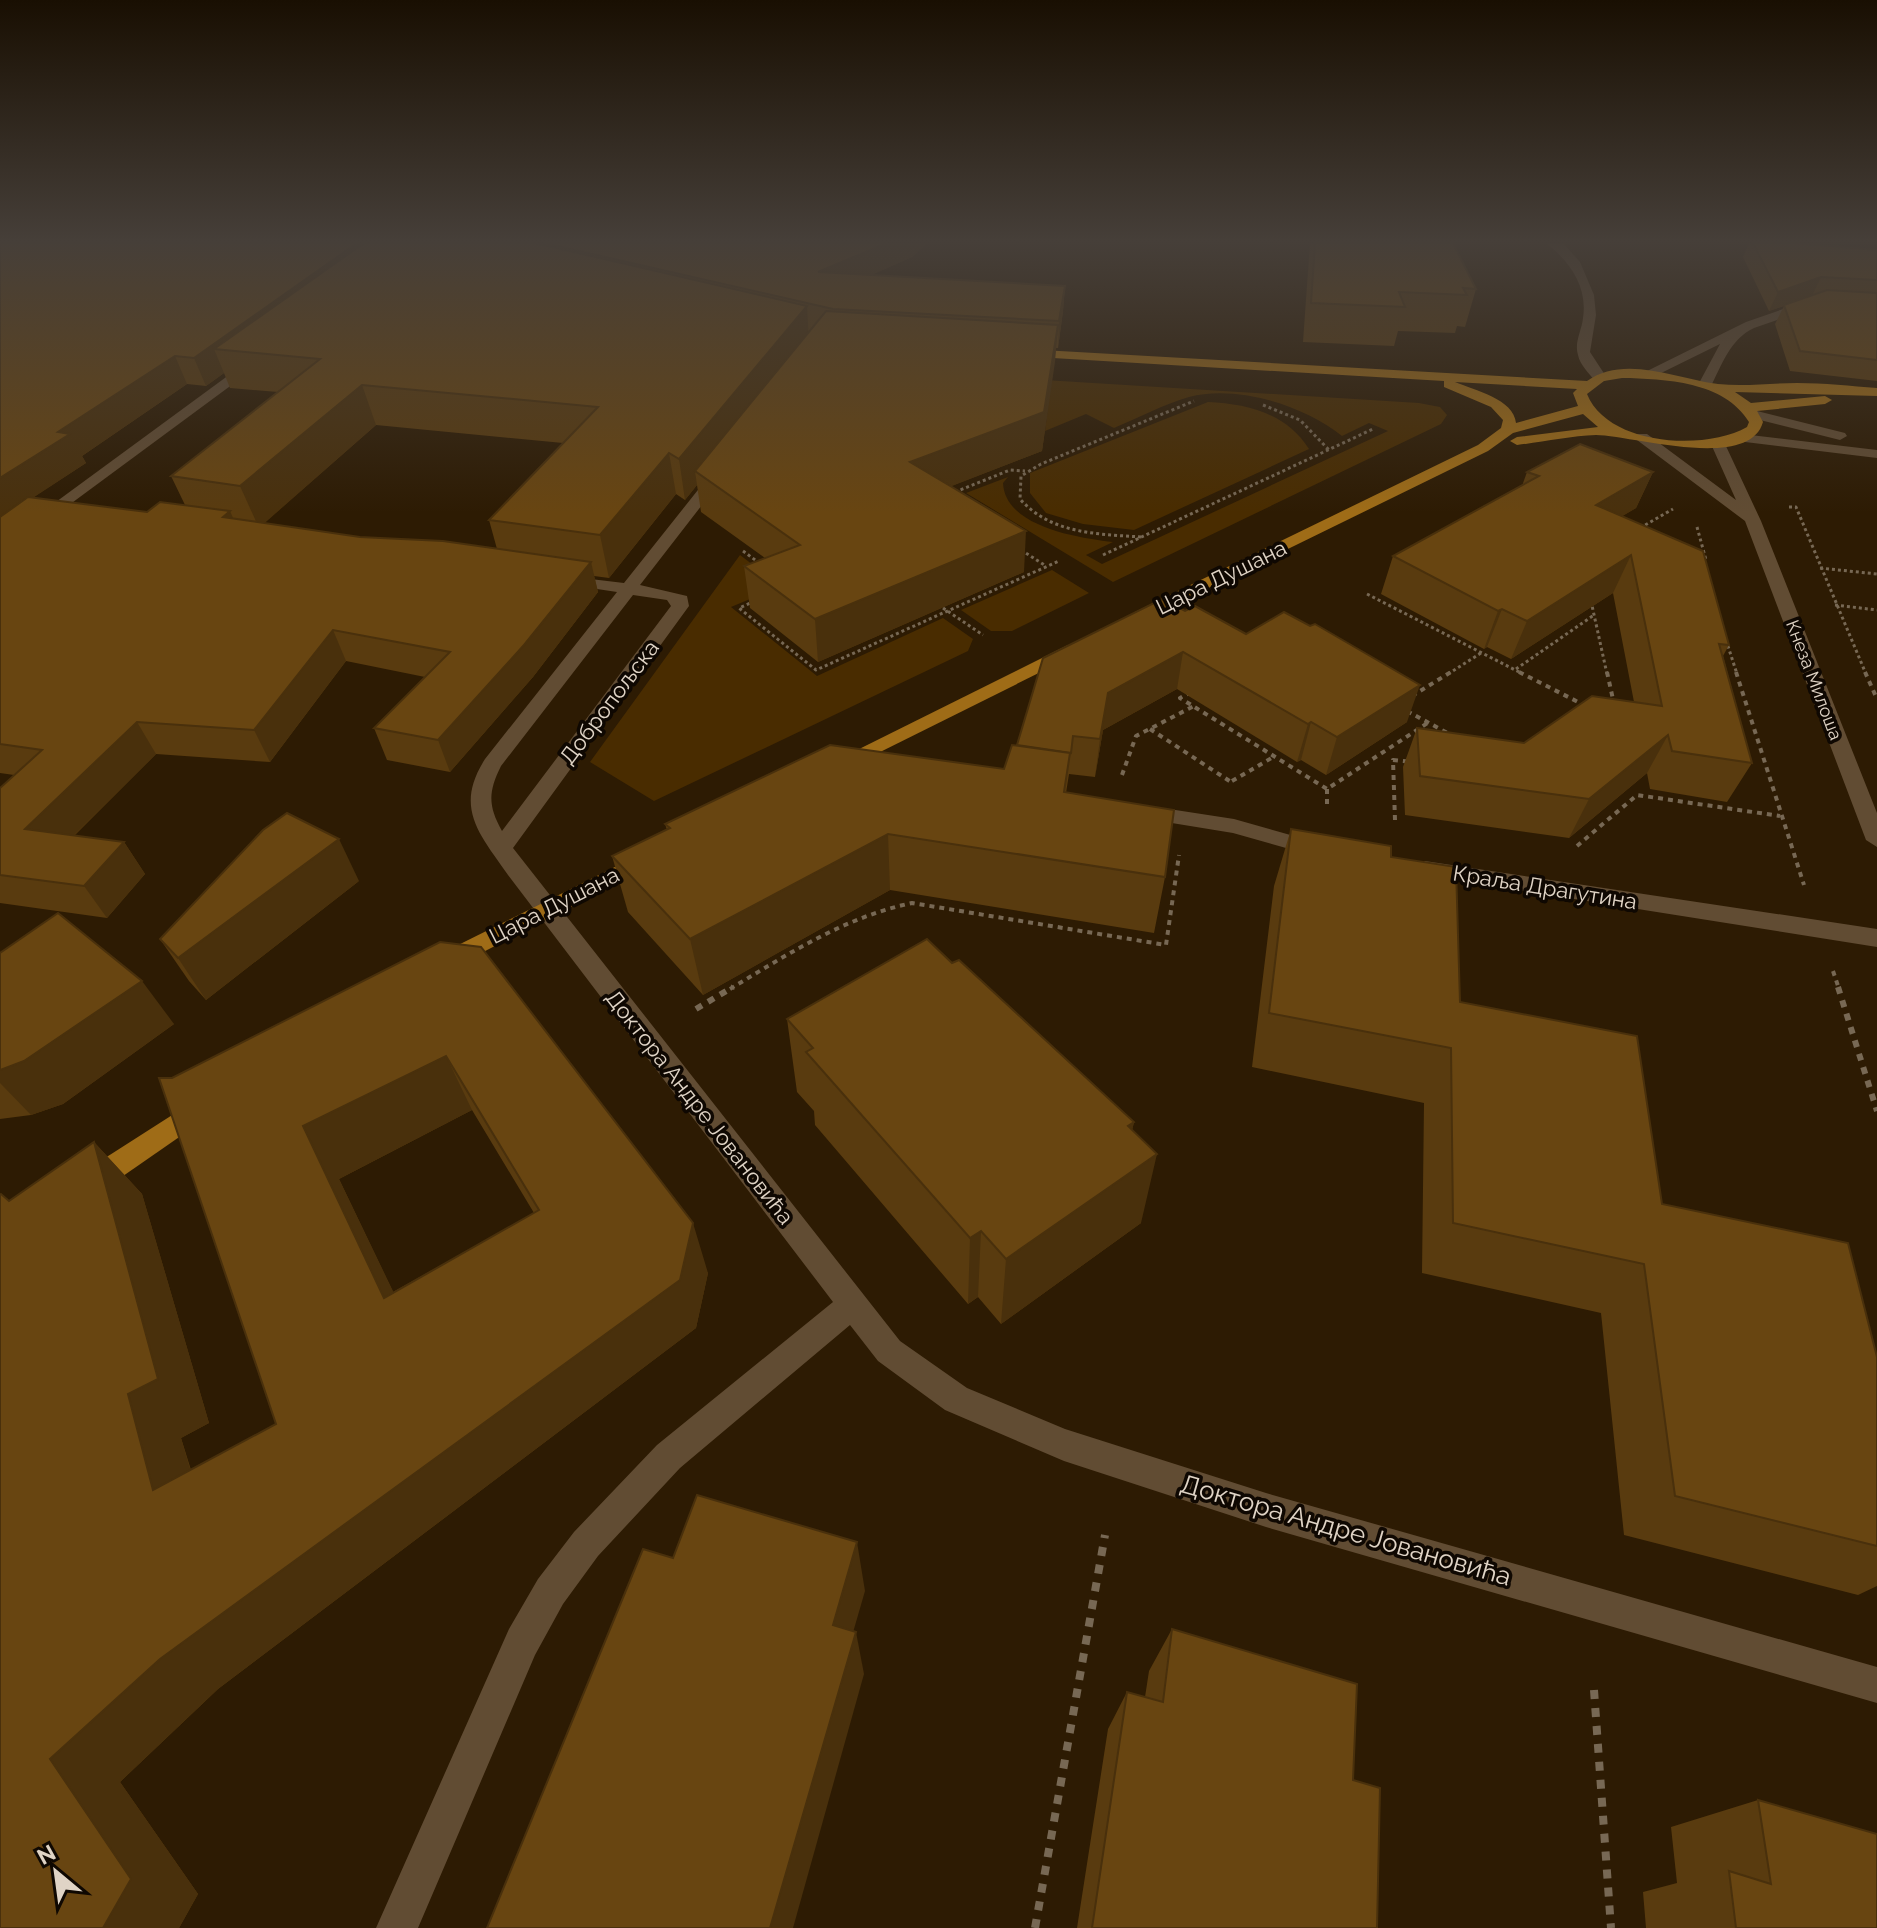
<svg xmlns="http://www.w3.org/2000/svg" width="1877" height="1928" viewBox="0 0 1877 1928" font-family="Raleway,sans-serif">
  <rect width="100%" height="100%" fill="#2d1b03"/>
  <g fill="#492c00">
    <path d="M819,366L1419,403L1440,407L1447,415L1441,424L1113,582L966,493L1008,477L1003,483C1005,527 1079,538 1113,542L1086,555L1102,564L1388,431L1369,423L1342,436C1305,406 1237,384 1189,397C1164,404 1138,418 1114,428L1086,414L1045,431L1048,407Z"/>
    <path d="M1208,402C1248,404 1286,413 1309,449L1134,530L1083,524L1046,513L1030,493V473Z"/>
    <path d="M740,555L781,586L731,607L817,676L943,618L973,639L968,651L654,801L590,762Z"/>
    <path d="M1052,570L1089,593L1012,631H991L961,610Z"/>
  </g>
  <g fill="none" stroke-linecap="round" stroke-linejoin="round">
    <g stroke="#776854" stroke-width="3" stroke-dasharray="3 3" stroke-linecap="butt">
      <path d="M1263,405L1300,420L1329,450"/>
      <path d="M955,492L1010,470L1025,471"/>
      <path d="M1789,507H1796L1866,674"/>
      <path d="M1697,527L1706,560"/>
      <path d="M1640,528L1673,509"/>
      <path d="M1141,537C1097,534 1051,534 1020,499L1021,476L1041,464L1194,401"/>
      <path d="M1021,550L1046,566"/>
      <path d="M743,551L762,565"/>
      <path d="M1103,555L1373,429"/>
      <path d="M1820,568L1877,574"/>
      <path d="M1367,594L1523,674"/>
      <path d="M755,601L739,608L816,670L1059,561"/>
      <path d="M1591,601L1607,674"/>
      <path d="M1835,605L1877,610"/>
      <path d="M943,608L983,635"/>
      <path d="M1726,640L1737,674"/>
      <path d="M1516,669L1594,615"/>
      <path d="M1448,674L1481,653"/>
    </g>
    <g stroke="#776854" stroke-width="4" stroke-dasharray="5 5" stroke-linecap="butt">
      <path d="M1519,672L1586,706"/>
      <path d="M1607,672L1614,704"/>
      <path d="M1736,672L1804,885"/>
      <path d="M1865,672L1877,699"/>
      <path d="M1191,692L1180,698L1327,789L1429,722"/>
      <path d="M1412,696L1451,672"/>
      <path d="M1407,711L1451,735"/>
      <path d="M1150,729L1231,782"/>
      <path d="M1122,775L1136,736L1194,706"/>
      <path d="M1232,781L1275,756"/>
      <path d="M1327,789V808"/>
      <path d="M1395,820L1393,760L1412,762"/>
      <path d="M1577,846L1637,795L1780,816"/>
      <path d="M1833,971L1839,989"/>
      <path d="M730,989C788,954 845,917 912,903L1166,945L1179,855"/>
    </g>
    <g stroke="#776854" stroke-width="6" stroke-dasharray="7 7" stroke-linecap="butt">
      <path d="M1838,987L1877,1111"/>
      <path d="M696,1009L733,987"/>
    </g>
    <g stroke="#776854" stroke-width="8" stroke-dasharray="9 9" stroke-linecap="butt">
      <path d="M1594,1690L1611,1928"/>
      <path d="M1035,1928L1105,1535"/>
    </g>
    <g fill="#614c33" fill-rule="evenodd">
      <path d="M1546,243L1564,244L1580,262L1594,295L1596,315L1590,352L1607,378L1605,381H1595C1589,373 1580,365 1578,355C1574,342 1582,330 1583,318C1588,286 1569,261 1546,243Z"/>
      <path d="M1812,299L1877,301V309L1817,306L1754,328C1730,339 1722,365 1710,388L1698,385L1720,344L1653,377L1641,374L1746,322Z"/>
      <path d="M248,361L260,364L0,556V543Z"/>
      <path d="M1753,410L1845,433L1847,436L1840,440L1748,417L1746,414Z"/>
      <path d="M1637,434H1647L1736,500L1711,444L1718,440L1725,444L1761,521L1877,813V847L1866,840L1745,521L1637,440Z"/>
      <path d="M1742,434L1877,450V458L1737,441V435Z"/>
      <path d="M713,471L726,474L640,585L687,596L689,606L513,848L900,1341L967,1388L1065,1429L1266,1493L1877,1667V1703L1266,1527L1064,1461L945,1410L878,1361L850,1325L680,1468L598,1556L563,1604L535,1655L418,1928H376L509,1629L538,1579L574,1532L657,1445L833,1302L508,875C479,833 454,808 485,759L617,592L557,583V575L624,583ZM633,595L667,600L671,606L502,831C488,806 488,792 501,766Z"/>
      <path d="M1143,805L1234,819L1326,845L1329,850L1318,857L1233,833L1135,817L1132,812Z"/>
      <path d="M1425,861L1877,929V947L1417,874L1414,869Z"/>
    </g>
    <g fill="#9f6c17" fill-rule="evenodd">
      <path d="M1024,349L1587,381C1624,354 1678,379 1718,384C1744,387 1771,383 1797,383C1824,383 1851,386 1877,388V396L1735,392L1751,403L1825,396L1832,400L1825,404L1757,411L1763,422C1749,472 1630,435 1596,435C1570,436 1543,442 1517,445L1510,441L1517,437L1598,427L1583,414L1513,433L1488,451L1141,621L1135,620V612L1478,445L1501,428L1503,420L1491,407L1444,387V381L1019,356L1017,353ZM1622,378C1665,379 1724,381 1749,422L1747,427C1705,451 1608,446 1587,394L1604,381ZM1455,382L1577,389L1573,393L1578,406L1516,423C1514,399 1474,390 1455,382Z"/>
      <path d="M1068,645L1077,651L1075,655L846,769L839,770L829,764Z"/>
      <path d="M645,852L656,860L653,865L454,967H438L434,961L438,955Z"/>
      <path d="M202,1096L211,1099L215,1107L211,1115L100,1192L90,1195L80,1192L76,1183L80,1174Z"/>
    </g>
  </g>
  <g fill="#593b0f" fill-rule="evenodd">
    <path d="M0,243H927L912,257L871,275L1065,286L1063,311L1058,348H1056L1042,451L951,486L1024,572L818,662L750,608L744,566L765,558L701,512L697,485L685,500L676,494L609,578L594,576L598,592L533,677L450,772L387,760L374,728L425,677L346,661L270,762L156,754L74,836L124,842L145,874L107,918L0,903V788L14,775L0,773ZM224,373L230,388L278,392L171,476L185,505L147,512L32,498L86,463L82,456L187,384L206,386ZM376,425L563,443L489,520L497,549L360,537L264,523Z"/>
    <path d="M1310,243H1453L1476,289L1465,327L1457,326L1455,333L1398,331L1394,346L1303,342Z"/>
    <path d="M1749,243H1794L1877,250V381L1790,371L1775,324L1784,306L1769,311L1743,257Z"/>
    <path d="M1527,472H1653L1636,508L1622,516L1729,645L1723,656L1752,763L1727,802L1650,789L1647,773L1569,838L1405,815L1403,767L1417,728L1524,743L1634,702L1613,593L1511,659L1487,647L1484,649L1381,594L1393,556L1522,486Z"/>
    <path d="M1185,611L1407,722L1326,775L1301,760L1297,762L1177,689L1103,730L1095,777L1069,774L1066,793L1165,877L1154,933L890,890L703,995L628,912L612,856L667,830L665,824L1004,769L1017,746Z"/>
    <path d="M1291,829L1391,857L1460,1002L1662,1204L1877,1357V1586L1858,1595L1624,1535L1601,1313L1422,1273L1424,1103L1252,1067L1274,886Z"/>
    <path d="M359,881L206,1000L189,981L160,939Z"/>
    <path d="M440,942L708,1273L696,1328L218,1689L120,1782L198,1894L179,1928H0L9,1201L94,1142L142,1194L209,1423L181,1438L191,1470L276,1424L172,1078ZM472,1110L534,1213L393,1292L339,1179Z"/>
    <path d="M0,953L174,1024L63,1104L31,1115L0,1119Z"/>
    <path d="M787,1019L1134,1122L1132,1130L1141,1223L1001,1324L978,1297L968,1304L815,1125L814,1111L797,1092Z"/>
    <path d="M1172,1629L1353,1780L1377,1928H1077L1108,1729L1127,1692L1145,1697L1149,1671Z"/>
    <path d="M1758,1800L1877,1928H1646L1643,1892L1677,1883L1671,1827Z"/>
  </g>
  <g fill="#49300c">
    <path d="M357,243H398L214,349L224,373L206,386L194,358Z"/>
    <path d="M887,243H927L912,257L820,298L818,272Z"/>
    <path d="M1821,277L1812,296L1769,311L1778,292Z"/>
    <path d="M1065,286L1063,311L1058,348L1059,321Z"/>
    <path d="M807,306L809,343L695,471L697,485L685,500L679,459Z"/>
    <path d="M1058,325L1055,362L1042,451L911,502L910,462Z"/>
    <path d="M175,356L187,384L82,456L86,463L13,511L0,539V478L58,432Z"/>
    <path d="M362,385L376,425L259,528L240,486Z"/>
    <path d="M669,453L676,494L609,578L600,535Z"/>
    <path d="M1653,472L1636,508L1581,541L1596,505Z"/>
    <path d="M230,511L243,541L223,517Z"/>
    <path d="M1026,531L1024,572L818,662L815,619Z"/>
    <path d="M1631,555L1613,593L1511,659L1527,621Z"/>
    <path d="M591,562L598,592L533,677L450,772L438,740Z"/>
    <path d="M1502,609L1487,647L1484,649L1498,611Z"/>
    <path d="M333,630L346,661L270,762L254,730Z"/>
    <path d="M1183,652L1177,689L1103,730L1095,777L1100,739L1108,693Z"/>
    <path d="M1420,685L1407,722L1326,775L1337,737Z"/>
    <path d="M137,722L156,754L48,861L25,829Z"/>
    <path d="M1311,722L1301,760L1297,762L1308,724Z"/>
    <path d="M1668,735L1647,773L1569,838L1589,799Z"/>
    <path d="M888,834L890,890L703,995L690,939Z"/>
    <path d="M339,839L359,881L206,1000L178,958Z"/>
    <path d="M124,842L145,874L107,918L84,886Z"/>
    <path d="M142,981L174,1024L63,1104L31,1115L0,1083V1070Z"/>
    <path d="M446,1056L472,1110L339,1179L419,1345L384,1298L303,1126Z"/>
    <path d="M1134,1122L1122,1178L1157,1154L1141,1223L1001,1324L1006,1259L1128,1126Z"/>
    <path d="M94,1142L142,1194L209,1423L181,1438L208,1530L153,1490L128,1394Z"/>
    <path d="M693,1223L708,1273L696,1328L218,1689L120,1782L198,1894L179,1928H103L50,1759L160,1659Z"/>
    <path d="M981,1231L978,1297L968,1304L970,1238Z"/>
    <path d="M857,1542L865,1591L843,1667L833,1625Z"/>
    <path d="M856,1632L864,1674L793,1928H770Z"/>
  </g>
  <g fill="#684511" stroke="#49300c" stroke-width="2" fill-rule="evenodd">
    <path d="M0,243H357L194,358L175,356L58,432L70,434L0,478Z"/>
    <path d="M364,243H535L807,306L679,459L669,453L600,535L489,520L598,407L362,385L240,486L171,476L320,359L214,349Z"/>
    <path d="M544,243H887L818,272L1065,286L1059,321L833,309Z"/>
    <path d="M1315,243H1453L1476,289L1463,288L1467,295L1399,292L1405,307L1311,303Z"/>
    <path d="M1753,243H1794L1877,250V280L1821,277L1778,292Z"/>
    <path d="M1827,290L1877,293V360L1800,351L1784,305Z"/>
    <path d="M826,311L1058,325L1044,412L910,462L1026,531L815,619L744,566L800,545L695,471Z"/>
    <path d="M1580,444L1653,472L1596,505L1703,551L1729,645L1719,644L1752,763L1672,751L1668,735L1589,799L1420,776L1417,728L1524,743L1592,696L1662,706L1631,555L1527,621L1502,609L1498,611L1393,556L1539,476L1527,472Z"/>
    <path d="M28,497L147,512L160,502L230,511L223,517L360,537L443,541L591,562L524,645L438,740L374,728L450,652L333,630L254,730L137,722L25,829L124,842L84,886L0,875V788L42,750L0,744V517Z"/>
    <path d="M1162,599L1185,611L1195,606L1246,634L1284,612L1310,626L1315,624L1420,685L1337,737L1311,722L1308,724L1183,652L1108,693L1100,739L1073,736L1071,753L1017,745L1043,658Z"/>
    <path d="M830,745L1004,769L1012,745L1070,753L1064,792L1174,810L1165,877L888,834L690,939L612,856L670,828L665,824Z"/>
    <path d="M287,813L339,839L178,958L160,939L263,830Z"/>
    <path d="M1291,829L1391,846V857L1456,867L1460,1002L1637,1036L1662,1204L1848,1243L1877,1357V1546L1675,1496L1644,1264L1453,1223L1451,1048L1269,1013Z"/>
    <path d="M58,913L142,981L24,1061L0,1070V953Z"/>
    <path d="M927,939L952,963L959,960L1134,1122L1128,1126L1157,1154L1006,1259L981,1231L970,1238L806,1052L813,1048L787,1019Z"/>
    <path d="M440,942L481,947L693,1223L680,1280L160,1659L50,1759L131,1879L103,1928H0V1195L1,1194L9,1201L94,1142L158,1379L128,1394L153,1490L276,1424L159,1078H172ZM446,1056L539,1210L384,1298L303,1126Z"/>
    <path d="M697,1495L857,1542L833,1625L856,1632L770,1928H487L643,1549L673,1558Z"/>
    <path d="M1172,1629L1357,1684L1353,1780L1380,1788L1377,1928H1092L1127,1692L1163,1702Z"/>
    <path d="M1758,1800L1877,1834V1928H1736L1729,1871L1771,1884Z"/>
  </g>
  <linearGradient id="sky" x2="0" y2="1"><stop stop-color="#190f02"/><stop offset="0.47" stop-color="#463f39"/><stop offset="1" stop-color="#463f39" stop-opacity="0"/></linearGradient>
  <rect width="1877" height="513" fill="url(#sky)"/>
  <g text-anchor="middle" stroke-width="7" stroke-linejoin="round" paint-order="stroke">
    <g font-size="18" fill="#e0d4c6" stroke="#0f0802">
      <text transform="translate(1814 680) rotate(69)" y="6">Кнеза Милоша</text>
    </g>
    <g font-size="22" fill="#e0d4c6" stroke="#0f0802">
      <text transform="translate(1221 577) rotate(-26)" y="8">Цара Душана</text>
      <text transform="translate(609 702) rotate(-53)" y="8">Добропољска</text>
      <text transform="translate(1545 887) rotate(9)" y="8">Краља Драгутина</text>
      <text transform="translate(554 905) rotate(-27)" y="8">Цара Душана</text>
      <text transform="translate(700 1107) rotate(52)" y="8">Доктора Андре Јовановића</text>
    </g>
    <g font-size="26" fill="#e0d4c6" stroke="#0f0802">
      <text transform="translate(1346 1530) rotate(16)" y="9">Доктора Андре Јовановића</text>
    </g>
  </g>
  <g transform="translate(56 1872) rotate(331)" stroke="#0f0802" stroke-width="6" paint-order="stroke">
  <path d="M0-6L14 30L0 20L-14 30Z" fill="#e0d4c6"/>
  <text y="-12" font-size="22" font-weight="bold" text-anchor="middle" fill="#e0d4c6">N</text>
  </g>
</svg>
